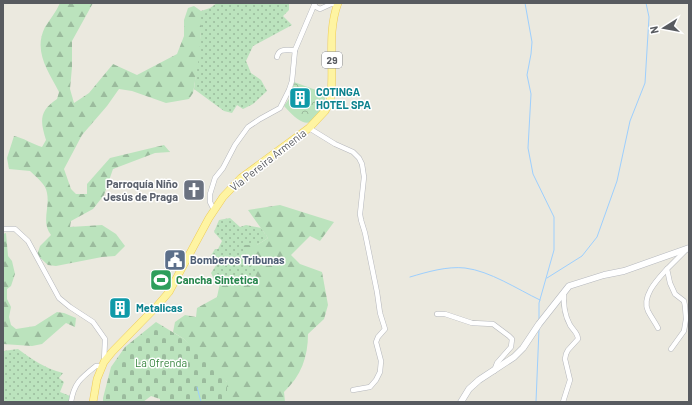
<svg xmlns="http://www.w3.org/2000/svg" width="692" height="405" viewBox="0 0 692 405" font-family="Barlow,sans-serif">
  <defs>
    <pattern id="grass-dots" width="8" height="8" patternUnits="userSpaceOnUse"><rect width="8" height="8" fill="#bbe3bd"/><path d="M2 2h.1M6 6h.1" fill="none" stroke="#9bbb9d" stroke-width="1.8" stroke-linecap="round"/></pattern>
    <pattern id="forest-firs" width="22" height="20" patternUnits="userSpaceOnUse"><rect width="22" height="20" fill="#bbe3bd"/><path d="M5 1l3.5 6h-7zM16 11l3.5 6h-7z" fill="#9bbb9d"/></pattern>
    <pattern id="cemetery-stones" width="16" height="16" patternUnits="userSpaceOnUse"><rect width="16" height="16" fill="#bbe3bd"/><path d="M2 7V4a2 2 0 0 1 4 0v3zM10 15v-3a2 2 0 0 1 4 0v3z" fill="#9bbb9d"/></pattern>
    <pattern id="park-crowns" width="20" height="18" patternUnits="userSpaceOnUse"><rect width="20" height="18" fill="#bbe3bd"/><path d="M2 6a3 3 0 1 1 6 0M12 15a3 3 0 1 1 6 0" fill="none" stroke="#9bbb9d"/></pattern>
  </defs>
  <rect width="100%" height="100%" fill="#ebe9df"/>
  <g fill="url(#grass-dots)">
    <path d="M217,3H289V10L283,16L292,25L253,46L246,61L251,73L261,80L267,91L253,104L243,109L237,105L232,113L224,111L194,89L201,31V11L210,8Z"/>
    <path d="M230,218L240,227L246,225L261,228L268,238L257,245L258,261L257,275L251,281L231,279L227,277L220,283L214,279L211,273L217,264L210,257L215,249H218L222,241L214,232L219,220Z"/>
    <path d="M18,349C33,360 44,368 63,373L59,378L64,382L60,392L70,396L69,402H3V351Z"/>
  </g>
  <g fill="url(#forest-firs)">
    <path d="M60,3H93L72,41V67L70,89L74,103L89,93L113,64L137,75L177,54L184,36V20L188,8L194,6L201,11V31L199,57L193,93L189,99L166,103L132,91L119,89L107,106L82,135L64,169L71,189L76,194H87V184L110,158L164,145L170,152L155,153L113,169L104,195L93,209L71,221L70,227L102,225L116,234L125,246L115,256L102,257L56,266L48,265L37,255L40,246L51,235C41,222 50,208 47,193C46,184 36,177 30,171L9,169L7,158L14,136C24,138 32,144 42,147L46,140C40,121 39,111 57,99L59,92C48,71 33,51 45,27C50,19 56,12 60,3Z"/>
    <path d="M280,205L334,222L320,241L310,236L291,255L300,264L322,272L328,305L324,319L308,334C308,357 301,376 284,392L285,402H227V382L184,339L173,332L175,322L185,315L196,317L197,308L217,297L220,283L227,277L240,283L241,280H251L256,275L258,261L246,256L242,245H257L268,238L248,210Z"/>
    <path d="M6,233L8,256L12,261L15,274L11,286L7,289V299L11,307L9,317L11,325L16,329L35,326L57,312L64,313L76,318L75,327L66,323L42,344L32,346L3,344V234Z"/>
  </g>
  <path fill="url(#cemetery-stones)" d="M156,322L184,339L215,366L227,382V402H160V399L151,396L143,402H103V398L111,367L125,347Z"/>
  <path fill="url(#park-crowns)" d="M294,82L327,94C315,125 309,134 284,106L291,96Z"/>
  <path fill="#bbe3bd" d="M158,272L170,280L165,289L153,280Z"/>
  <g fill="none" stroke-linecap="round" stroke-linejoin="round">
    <g stroke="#9dcffe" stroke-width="1">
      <path d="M525,3L532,42L531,54L527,75L531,94L528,148L533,174L554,217V250L539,303V319"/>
      <path d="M410,277C427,272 447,266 465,268C490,271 517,289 540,300"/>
      <path d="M547,278L582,256L597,237L617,181L630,121L645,83L649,17L646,3"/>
      <path d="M197,387L201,402"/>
      <path d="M536,402L539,329"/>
    </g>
    <g stroke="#b5b7bc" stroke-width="5.5">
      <g id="street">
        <path d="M314,6L320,9L331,4H337"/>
        <path d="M277,57C279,47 287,51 295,50"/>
        <path d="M309,128L335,144L353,152L359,158L362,164L364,177L360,214L361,220L365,233L377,292L380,313L385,329L378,337L376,342L381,361L380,372L376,380L370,387L353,390"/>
        <path d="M214,210L210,202V194L215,178L223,168L235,145L248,127L260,119L280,108L289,90L292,81L295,50L315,3"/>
        <path d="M3,229H15L28,241L59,298L70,307L93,322L105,339L104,362"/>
        <path d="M437,314H445L472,323L493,324L509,336L512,339L511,347L497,363L494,371"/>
        <path d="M658,328C655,322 651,317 648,311C641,296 658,279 667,269"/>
        <path d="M671,349L684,331L686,319L685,306L684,301L675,294L670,283L667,269L686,250"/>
        <path d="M71,402C74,383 81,378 96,366H101"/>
        <path d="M563,402L570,380L565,359L566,354L568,350L578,339C578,333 573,330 570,325C564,314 563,304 564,292"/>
      </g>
    </g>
    <g stroke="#b5b8be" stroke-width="7">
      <path id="secondary" d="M461,402L469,389L479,380L514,357L523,348L539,324L569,286L604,275L624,271L689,248"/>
    </g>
    <g stroke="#efcc55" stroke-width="8">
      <path id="primary" d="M93,402L97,379L104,362L112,352L157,306L169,292L209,218L223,197L241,178L309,128L325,111L330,102L331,94C334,64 327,32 338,3"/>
    </g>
    <use href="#street" stroke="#fff" stroke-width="4.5"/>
    <use href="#secondary" stroke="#fff" stroke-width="6"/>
    <use href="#primary" stroke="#fef4a2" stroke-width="7"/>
  </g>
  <defs>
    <g id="building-square" transform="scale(1.15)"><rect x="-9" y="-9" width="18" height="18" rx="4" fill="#0f9aa8" stroke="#fff"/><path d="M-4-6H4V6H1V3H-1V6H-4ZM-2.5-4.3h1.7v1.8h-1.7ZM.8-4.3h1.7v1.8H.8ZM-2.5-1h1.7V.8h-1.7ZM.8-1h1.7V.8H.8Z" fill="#fff"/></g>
    <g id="church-square" transform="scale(1.15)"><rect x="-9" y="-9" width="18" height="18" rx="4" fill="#6b7280" stroke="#fff"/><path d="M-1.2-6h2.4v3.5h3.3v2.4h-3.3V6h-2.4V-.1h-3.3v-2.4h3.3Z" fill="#fff"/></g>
    <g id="civic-square" transform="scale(1.15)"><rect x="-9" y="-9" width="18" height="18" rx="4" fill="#5c6f8a" stroke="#fff"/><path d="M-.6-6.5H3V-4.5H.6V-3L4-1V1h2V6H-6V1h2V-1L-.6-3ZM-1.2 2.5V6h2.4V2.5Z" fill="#fff"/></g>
    <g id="stadium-square" transform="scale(1.15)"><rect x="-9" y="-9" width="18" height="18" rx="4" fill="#2e9e5b" stroke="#fff"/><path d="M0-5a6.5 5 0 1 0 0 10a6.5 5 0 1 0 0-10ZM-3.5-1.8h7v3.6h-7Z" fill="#fff"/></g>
  </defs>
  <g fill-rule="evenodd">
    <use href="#building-square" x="300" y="98"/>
    <use href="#church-square" x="194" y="190"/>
    <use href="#civic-square" x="175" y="260"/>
    <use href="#stadium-square" x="161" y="280"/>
    <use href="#building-square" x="120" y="308"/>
  </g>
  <g text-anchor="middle" stroke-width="3" stroke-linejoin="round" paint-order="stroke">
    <rect fill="#fff" stroke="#8a8c90" stroke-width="1" x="322" y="52" width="20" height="16" rx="3"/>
    <g font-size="10" font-weight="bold" fill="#585b60">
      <text x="332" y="64">29</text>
    </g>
    <g font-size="11" font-weight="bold" fill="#0d838f" stroke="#fff" text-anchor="start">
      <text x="316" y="96">COTINGA<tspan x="316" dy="13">HOTEL SPA</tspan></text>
      <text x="136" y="312">Metalicas</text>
    </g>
    <g font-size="11" fill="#585b60" stroke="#fff">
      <text transform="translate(268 160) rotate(-38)" y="4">Vía Pereira Armenia</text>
    </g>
    <g font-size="11" font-weight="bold" fill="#5b616d" stroke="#fff" text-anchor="end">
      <text x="178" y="188">Parroquía Niño<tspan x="178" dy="13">Jesús de Praga</tspan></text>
    </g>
    <g font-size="11" font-weight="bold" fill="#4e5e75" stroke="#fff" text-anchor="start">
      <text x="190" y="264">Bomberos Tribunas</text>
    </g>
    <g font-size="11" font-weight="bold" fill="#27864d" stroke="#fff" text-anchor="start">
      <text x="176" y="284">Cancha Sintetica</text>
    </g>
    <g font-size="11" fill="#35833c" stroke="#fff">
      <text x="161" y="367">La Ofrenda</text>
    </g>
  </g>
  <rect width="692" height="405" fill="none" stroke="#585b60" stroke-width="8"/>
  <g transform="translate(664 28) rotate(259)" stroke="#ffffff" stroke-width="3" paint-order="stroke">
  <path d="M0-3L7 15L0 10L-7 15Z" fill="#585b60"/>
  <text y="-6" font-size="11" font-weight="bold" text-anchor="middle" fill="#585b60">N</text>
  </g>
</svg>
